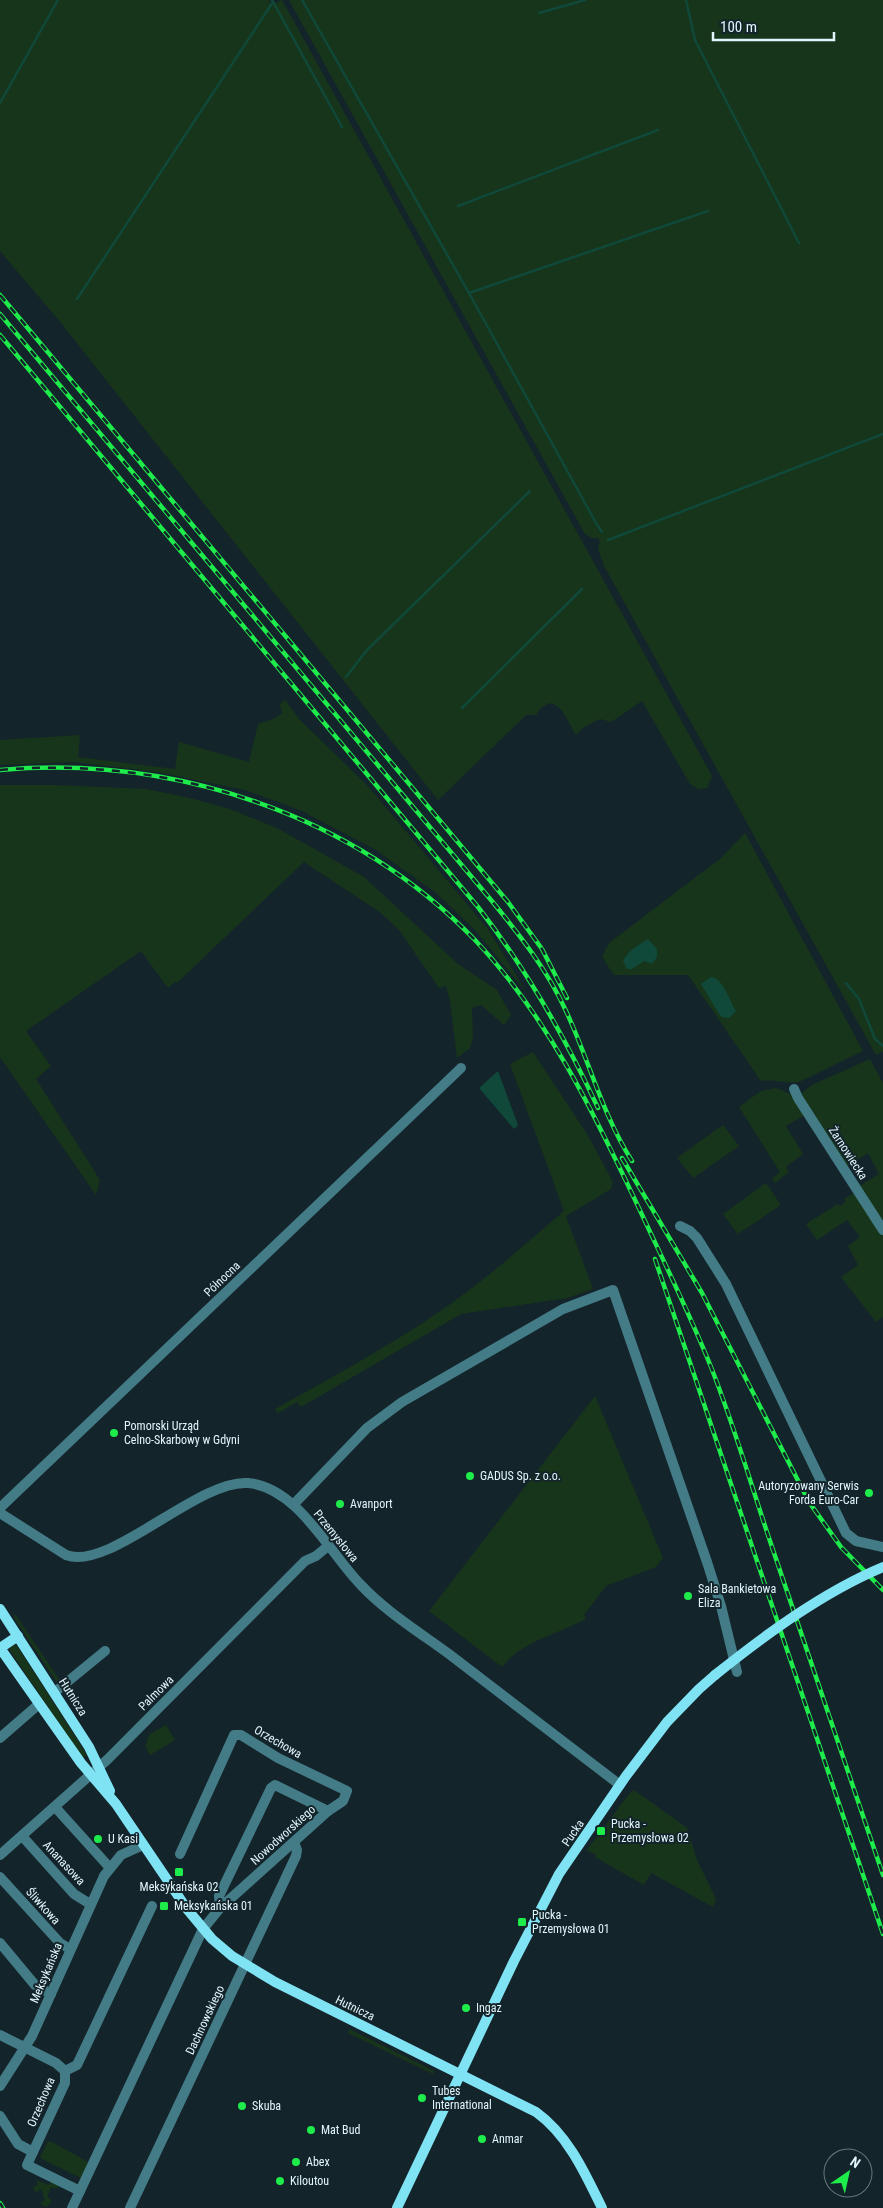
<svg xmlns="http://www.w3.org/2000/svg" width="883" height="2208" viewBox="0 0 883 2208" font-family="'Roboto Condensed',sans-serif">
  <rect width="100%" height="100%" fill="#14242b"/>
  <g fill="#17351a">
    <path d="M0,0H269L271,5L282,0L712,776L707,788L699,789L690,784L642,701L611,722L600,719L584,727L576,735C568,723 565,706 549,703L541,708L536,715H526L438,800L61,323L0,251Z"/>
    <path d="M289,0H883V1052L876,1055L604,566L598,549L600,542L598,538H592L585,534Z"/>
    <path d="M285,700L300,720L367,785L488,929L527,993L474,929L435,892L376,850L302,811L245,790L157,772L74,762L0,765V740L80,735L78,757L175,769L179,742L249,762L258,724L276,718L282,713L280,704Z"/>
    <path d="M0,785H54L146,789L190,798L230,809L277,828L364,877L458,964L497,990L511,1015L504,1025L481,1005L472,1008L473,1037L470,1048L457,1058L450,1001L446,986L439,988L399,930L381,913L304,862L178,982H175L168,988L141,951L26,1031L51,1066L36,1079L100,1180L96,1195L0,1057Z"/>
    <path d="M745,833L863,1051L799,1082C786,1084 775,1079 761,1081L688,975H614L602,957L609,943L721,858Z"/>
    <path d="M533,1052L587,1134L613,1182L611,1189L566,1216L593,1289L567,1298L461,1314L301,1407L297,1402L278,1413L275,1409C329,1379 384,1349 436,1314C482,1283 522,1247 564,1211L510,1064Z"/>
    <path d="M870,1059L883,1083V1222L858,1187L879,1174L868,1153L846,1167L800,1094L814,1084Z"/>
    <path d="M776,1088L793,1095L805,1115L786,1126L803,1154L786,1167L789,1172L775,1183L772,1179L780,1172L739,1107L761,1091Z"/>
    <path d="M723,1125L739,1146L693,1178L677,1158Z"/>
    <path d="M766,1183L781,1205L738,1234L723,1214Z"/>
    <path d="M856,1192L883,1234V1317L876,1322L841,1277L858,1265L848,1246L860,1237L847,1220L817,1240L806,1224L838,1204L840,1206L846,1202L844,1199Z"/>
    <path d="M595,1396L663,1558L656,1567L606,1586L584,1615L586,1619C558,1634 522,1641 502,1667L429,1611Z"/>
    <path d="M15,1614L61,1682L58,1684L14,1618Z"/>
    <path d="M14,1645L17,1646L87,1755L82,1758L9,1649Z"/>
    <path d="M166,1725L175,1740L150,1755L145,1746L150,1734Z"/>
    <path d="M634,1790L687,1828L697,1860L716,1899L713,1907L651,1873L644,1885L595,1857L596,1855L587,1850L629,1794Z"/>
    <path d="M349,2029L434,2071L433,2074L348,2033Z"/>
    <path d="M48,2141L52,2142L88,2162L83,2179L40,2158Z"/>
    <path d="M36,2180L49,2185L52,2180L59,2186L57,2189L51,2187L47,2197L52,2200L48,2206L45,2207L40,2203L45,2200L41,2189L35,2192L33,2187L38,2185Z"/>
  </g>
  <g fill="#10483a">
    <path d="M648,939L657,949V957L652,964L644,961L632,969H627L623,961C628,950 639,945 648,939Z"/>
    <path d="M711,977C724,979 729,1000 736,1011L729,1018L722,1017L719,1014L701,984Z"/>
    <path d="M498,1071L518,1125L514,1129L479,1088Z"/>
  </g>
  <g fill="none" stroke-linecap="round" stroke-linejoin="round">
    <g stroke="#10483a" stroke-width="2.5">
      <path d="M272,0L342,127"/>
      <path d="M302,0L469,293L596,523L602,532"/>
      <path d="M686,0L695,40L799,243"/>
      <path d="M539,13L585,0"/>
      <path d="M0,103L58,0"/>
      <path d="M458,206L658,130"/>
      <path d="M469,293L708,211"/>
      <path d="M77,299L273,2"/>
      <path d="M608,540L883,434"/>
      <path d="M346,677L367,650L530,491"/>
      <path d="M462,708L582,589"/>
      <path d="M846,983L859,999L875,1039L883,1046"/>
    </g>
    <g stroke="#437b86" stroke-width="10">
      <path d="M794,1089L798,1098L883,1230"/>
      <path d="M680,1226L690,1231L697,1238L726,1284L846,1533L856,1541L883,1547"/>
      <path d="M294,1504L367,1428L402,1402L563,1309L613,1290L707,1562L721,1606L737,1672"/>
      <path d="M0,1508L461,1068"/>
      <path d="M0,1513L66,1555C109,1572 198,1479 248,1483C297,1487 329,1552 360,1584C385,1611 419,1632 449,1654C506,1698 563,1742 620,1785"/>
      <path d="M55,1692L105,1651"/>
      <path d="M0,1738L39,1704"/>
      <path d="M55,1807L110,1868"/>
      <path d="M22,1836L74,1894L90,1904"/>
      <path d="M0,1855L107,1760L305,1561L316,1556L328,1546"/>
      <path d="M0,1877L60,1943L70,1949"/>
      <path d="M220,1908L219,1896L271,1788L275,1785L279,1787L328,1811"/>
      <path d="M0,1943L35,1985L51,1994"/>
      <path d="M0,2035L56,2063L65,2071"/>
      <path d="M65,2071L77,2065L152,1906"/>
      <path d="M65,2071V2083L27,2165L80,2191"/>
      <path d="M0,2086L32,2036L104,1876L121,1855L143,1845"/>
      <path d="M0,2116L18,2144L33,2152"/>
      <path d="M72,2208L203,1929L220,1908L328,1811L343,1801L347,1791L278,1758L241,1735H234L180,1854"/>
      <path d="M130,2208L296,1856L297,1850L294,1842"/>
    </g>
    <g stroke="#80e3f4" stroke-width="10">
      <path d="M0,1609L89,1747L110,1791"/>
      <path d="M0,1648L81,1763L116,1804L187,1909L212,1939L232,1956L275,1982L536,2112C568,2135 585,2173 602,2208"/>
      <path d="M0,1648L18,1636"/>
      <path d="M397,2208L514,1961L559,1874L626,1776L667,1722L699,1689L715,1675"/>
    </g>
    <g stroke="#1dec4b" stroke-width="4.5">
      <g id="rail">
        <path d="M0,295L508,902L542,949L567,998"/>
        <path d="M0,314L491,900C519,934 548,971 566,1011C589,1060 602,1114 632,1161"/>
        <path d="M0,335L478,907C527,970 565,1037 598,1108"/>
        <path d="M0,770C173,755 353,814 475,940C547,1016 593,1111 637,1204C662,1258 689,1312 711,1367C734,1425 751,1485 771,1544C808,1654 846,1765 883,1875"/>
        <path d="M622,1158L702,1293L809,1502L841,1547L883,1590"/>
        <path d="M655,1259L883,1934"/>
        <path d="M0,2203L3,2208"/>
      </g>
    </g>
    <use href="#rail" stroke="#14242b" stroke-width="2.5" stroke-dasharray="8" stroke-linecap="butt"/>
    <path stroke="#80e3f4" stroke-width="10" d="M715,1675C765,1635 823,1592 883,1567"/>
  </g>
  <g fill="#1dec4b" stroke="#14242b" stroke-width="2">
    <circle cx="114" cy="1433" r="5"/>
    <circle cx="470" cy="1476" r="5"/>
    <circle cx="869" cy="1493" r="5"/>
    <circle cx="340" cy="1504" r="5"/>
    <circle cx="688" cy="1596" r="5"/>
    <rect x="596" y="1826" width="10" height="10" rx="2.5"/>
    <circle cx="98" cy="1839" r="5"/>
    <rect x="174" y="1867" width="10" height="10" rx="2.5"/>
    <rect x="159" y="1901" width="10" height="10" rx="2.5"/>
    <rect x="517" y="1917" width="10" height="10" rx="2.5"/>
    <circle cx="466" cy="2008" r="5"/>
    <circle cx="422" cy="2098" r="5"/>
    <circle cx="242" cy="2106" r="5"/>
    <circle cx="311" cy="2130" r="5"/>
    <circle cx="482" cy="2139" r="5"/>
    <circle cx="296" cy="2162" r="5"/>
    <circle cx="280" cy="2181" r="5"/>
  </g>
  <g text-anchor="middle" stroke-width="4" stroke-linejoin="round" paint-order="stroke">
    <g font-size="12" fill="#e1f6fc" stroke="#14242b">
      <text transform="translate(848 1153) rotate(57)" y="4">Żarnowiecka</text>
      <text transform="translate(222 1279) rotate(-44)" y="4">Północna</text>
      <text transform="translate(336 1536) rotate(51)" y="4">Przemysłowa</text>
      <text transform="translate(156 1693) rotate(-45)" y="4">Palmowa</text>
      <text transform="translate(73 1697) rotate(58)" y="4">Hutnicza</text>
      <text transform="translate(278 1742) rotate(30)" y="4">Orzechowa</text>
      <text transform="translate(573 1833) rotate(-55)" y="4">Pucka</text>
      <text transform="translate(283 1835) rotate(-42)" y="4">Nowodworskiego</text>
      <text transform="translate(64 1863) rotate(47)" y="4">Ananasowa</text>
      <text transform="translate(43 1906) rotate(48)" y="4">Śliwkowa</text>
      <text transform="translate(46 1973) rotate(-67)" y="4">Meksykańska</text>
      <text transform="translate(355 2008) rotate(26)" y="4">Hutnicza</text>
      <text transform="translate(205 2020) rotate(-65)" y="4">Dachnowskiego</text>
      <text transform="translate(41 2102) rotate(-67)" y="4">Orzechowa</text>
    </g>
    <g font-size="12" fill="#e1f6fc" stroke="#14242b" text-anchor="start">
      <text x="124" y="1430">Pomorski Urząd<tspan x="124" dy="14">Celno-Skarbowy w Gdyni</tspan></text>
      <text x="480" y="1480">GADUS Sp. z o.o.</text>
      <text x="859" y="1490" text-anchor="end">Autoryzowany Serwis<tspan x="859" dy="14">Forda Euro-Car</tspan></text>
      <text x="350" y="1508">Avanport</text>
      <text x="698" y="1593">Sala Bankietowa<tspan x="698" dy="14">Eliza</tspan></text>
      <text x="611" y="1828">Pucka -<tspan x="611" dy="14">Przemysłowa 02</tspan></text>
      <text x="108" y="1843">U Kasi</text>
      <text x="179" y="1891" text-anchor="middle">Meksykańska 02</text>
      <text x="174" y="1910">Meksykańska 01</text>
      <text x="532" y="1919">Pucka -<tspan x="532" dy="14">Przemysłowa 01</tspan></text>
      <text x="476" y="2012">Ingaz</text>
      <text x="432" y="2095">Tubes<tspan x="432" dy="14">International</tspan></text>
      <text x="252" y="2110">Skuba</text>
      <text x="321" y="2134">Mat Bud</text>
      <text x="492" y="2143">Anmar</text>
      <text x="306" y="2166">Abex</text>
      <text x="290" y="2185">Kiloutou</text>
    </g>
  </g>
  <g transform="translate(848 2173) rotate(34)"><circle r="24" fill="#14242b" stroke="#66787f"/>
  <path d="M0-4L9 19L0 12L-9 19Z" fill="#1dec4b"/>
  <text y="-8" font-size="14" font-weight="bold" text-anchor="middle" fill="#e1f6fc">N</text>
  </g>
  <path d="M713 32v8h121v-8" fill="none" stroke="#e1f6fc" stroke-width="2.5"/>
  <text x="720" y="32" font-size="15" fill="#e1f6fc" stroke="#14242b" stroke-width="4" paint-order="stroke">100 m</text>
</svg>
